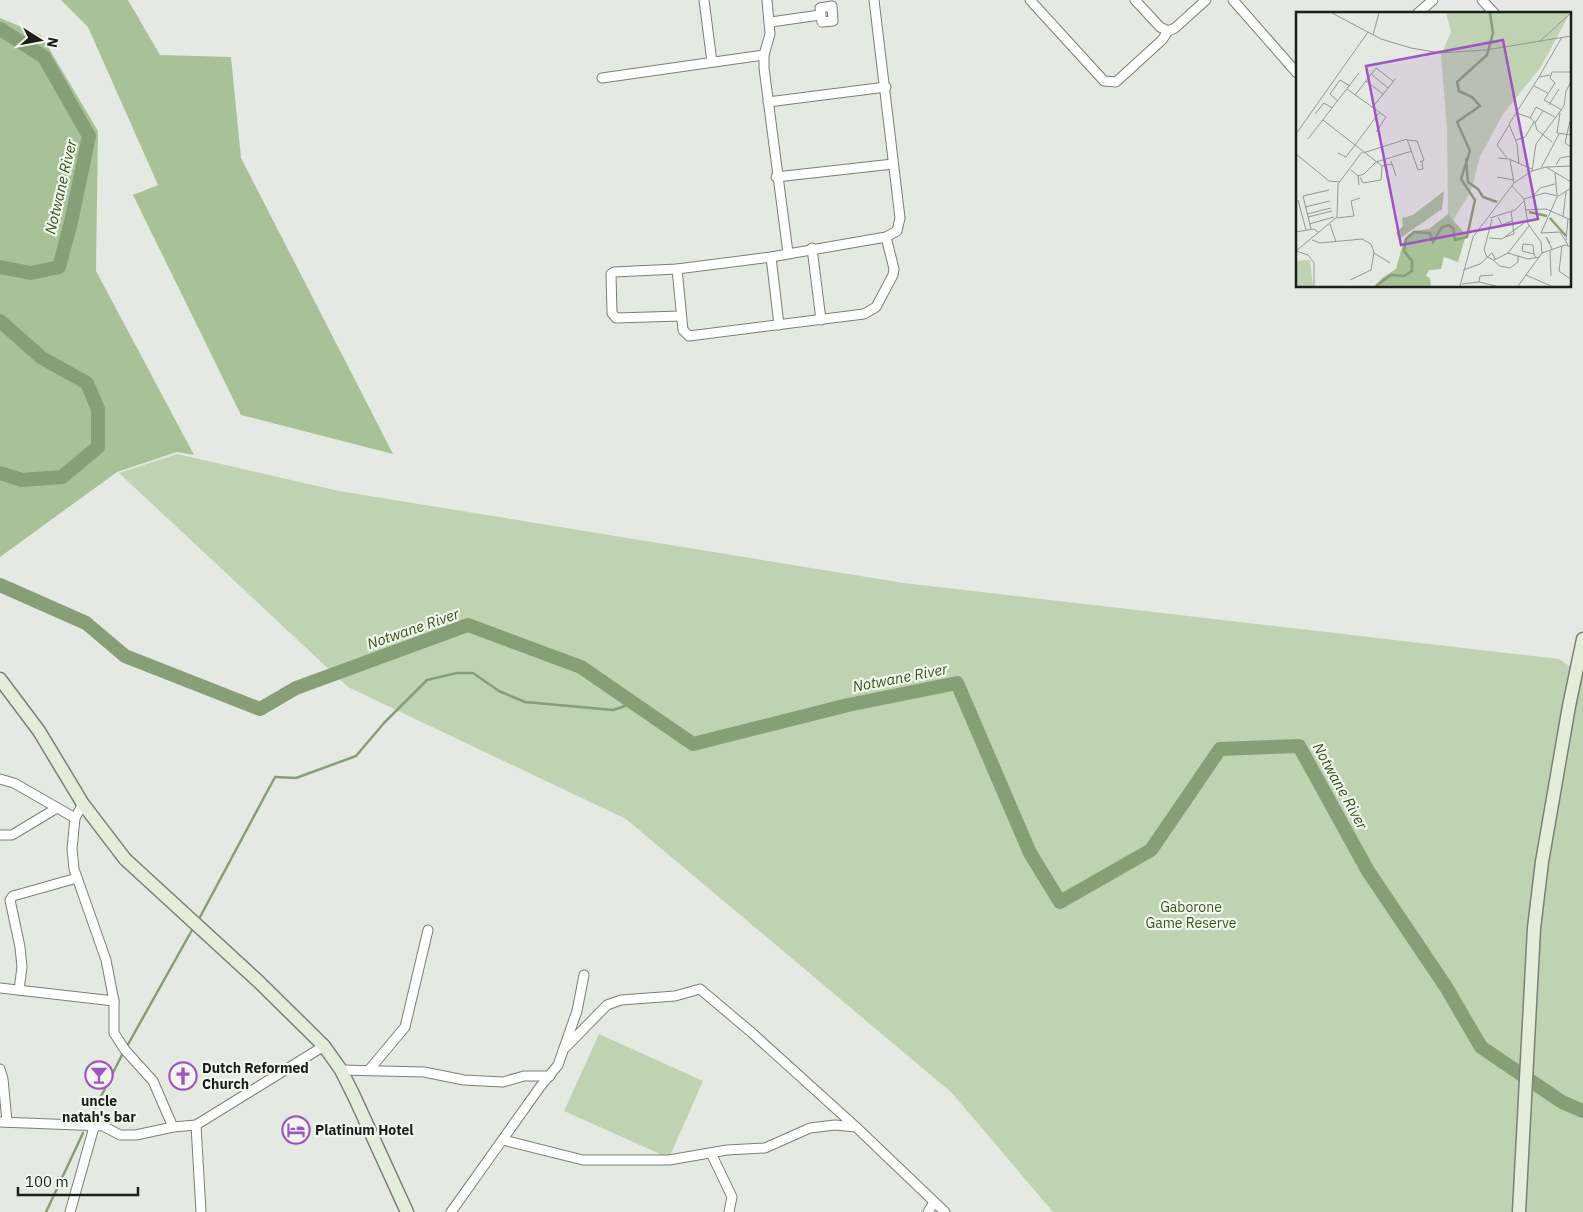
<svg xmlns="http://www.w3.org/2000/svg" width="1583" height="1212" viewBox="0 0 1583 1212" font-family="'IBM Plex Sans',sans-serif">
  <rect width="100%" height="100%" fill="#e4eae1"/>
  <g fill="#bfd3b2">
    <path d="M177,454L339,491L904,583L1559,659L1583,675V1212H1053L952,1093L626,819L348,687L119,473Z"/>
    <path d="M599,1034L703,1081L669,1158L564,1111Z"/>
  </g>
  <g fill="#a8c197">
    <path d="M61,0H128L160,55L231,57L241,158L393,454L241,415L133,195L158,185L88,27Z"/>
    <path d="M0,18L41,35L98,131L96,271L194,455L177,452L117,472L0,557Z"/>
  </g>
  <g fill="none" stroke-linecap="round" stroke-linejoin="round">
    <g stroke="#879f77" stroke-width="2.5">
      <path d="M200,917L275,777L296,778L356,756L384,723L427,680L457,673H473L499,691L525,702L613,710L634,703"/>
      <path d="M126,1048L192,930"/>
      <path d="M89,1120L123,1053"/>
      <path d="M46,1212L83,1133"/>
    </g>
    <g stroke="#879f77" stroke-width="14">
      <path d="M0,29L44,57L89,136L71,222L59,267L31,273L0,267"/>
      <path d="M0,321L42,358L87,383L98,409V447L62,477L22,480L0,473"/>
      <path d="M0,585L86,623L125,656L260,709L296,688L468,625L581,667L693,744L848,705L957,683L1030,853L1060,902L1151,850L1220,749L1299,746L1368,871L1446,987L1481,1047L1562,1102L1583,1111"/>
    </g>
    <g stroke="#7b7f78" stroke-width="11">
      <g id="street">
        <path d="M704,0L712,62"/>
        <path d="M767,0L770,34L764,55V68L788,253"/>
        <path d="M1030,0L1104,81L1116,82L1162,40L1168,31L1175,28L1206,0"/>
        <path d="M1135,0L1160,27L1168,31"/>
        <path d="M1233,0L1297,73"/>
        <path d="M1482,0L1495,14"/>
        <path d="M832,6L833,21L822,22L820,8Z"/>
        <path d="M1417,14L1433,0"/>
        <path d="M771,22L820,15"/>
        <path d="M602,78L764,55"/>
        <path d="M768,102L886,87"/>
        <path d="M776,177L893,164"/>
        <path d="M812,248L821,320"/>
        <path d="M771,257L779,325"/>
        <path d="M677,269L683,330L689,336L864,314L876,307L893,275L894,269L886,237"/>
        <path d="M681,316L616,318L612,313L611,274L614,272L677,269L771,257L886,237L897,231L900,218L874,0"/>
        <path d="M0,779L14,783L75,818"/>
        <path d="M83,804L75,818L72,849L74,869L106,960L114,1001V1033L125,1050L153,1081L173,1127"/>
        <path d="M0,835H12L57,808"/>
        <path d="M0,988L114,1001"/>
        <path d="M19,990L22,967L20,947L10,900L13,896L77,878"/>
        <path d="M566,1047L607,1005L621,1000L675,996L700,989L751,1032L856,1127"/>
        <path d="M0,1069L3,1079L7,1122"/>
        <path d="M341,1070L424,1072L464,1080L503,1082L524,1076H550"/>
        <path d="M369,1070L405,1027L428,930"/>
        <path d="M0,1122L103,1126L120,1135H136L173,1127L196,1125L324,1046"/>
        <path d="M196,1125L201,1212"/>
        <path d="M503,1140L583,1160H669L727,1150L765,1148L810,1128L835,1125L856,1127L945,1212"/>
        <path d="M711,1153L732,1197L729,1212"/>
        <path d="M70,1212L94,1127"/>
        <path d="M451,1212L540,1087L558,1065L577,1011L584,975"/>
        <path d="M928,1212L934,1202"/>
      </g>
    </g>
    <g stroke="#7b7f78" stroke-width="15">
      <g id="secondary">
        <path d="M0,679L39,731L83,804L125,859L259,982L324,1046L341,1070L354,1096L407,1212"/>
        <path d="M1519,1212L1534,928L1542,862L1569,706L1583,639"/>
      </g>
    </g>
    <use href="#street" stroke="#fff" stroke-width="9"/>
    <use href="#secondary" stroke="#e2eeda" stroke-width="12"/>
  </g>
  <defs>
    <g id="bar-ring" transform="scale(1.4375)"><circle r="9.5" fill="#f2f7ee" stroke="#9f53c5" stroke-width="1.5"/><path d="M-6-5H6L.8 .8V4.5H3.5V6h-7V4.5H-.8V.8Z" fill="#9f53c5"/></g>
    <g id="church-ring" transform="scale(1.4375)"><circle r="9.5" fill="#f2f7ee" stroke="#9f53c5" stroke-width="1.5"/><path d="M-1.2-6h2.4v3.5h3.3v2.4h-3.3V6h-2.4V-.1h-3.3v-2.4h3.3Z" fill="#9f53c5"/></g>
    <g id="hotel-ring" transform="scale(1.4375)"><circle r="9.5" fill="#f2f7ee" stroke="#9f53c5" stroke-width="1.5"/><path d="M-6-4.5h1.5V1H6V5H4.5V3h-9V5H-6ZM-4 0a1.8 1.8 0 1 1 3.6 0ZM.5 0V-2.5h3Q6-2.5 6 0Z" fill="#9f53c5"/></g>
  </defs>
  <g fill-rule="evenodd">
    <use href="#bar-ring" x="99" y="1075"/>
    <use href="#church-ring" x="183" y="1076"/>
    <use href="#hotel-ring" x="296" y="1130"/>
  </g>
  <g text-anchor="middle" stroke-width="4.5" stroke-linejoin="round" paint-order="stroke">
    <g font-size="14" fill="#39581e" stroke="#f2f7ee">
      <text x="1191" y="912">Gaborone<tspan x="1191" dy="16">Game Reserve</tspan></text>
    </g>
    <g font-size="14" font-weight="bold" fill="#1c1e1b" stroke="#f2f7ee" text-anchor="start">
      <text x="202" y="1073">Dutch Reformed<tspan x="202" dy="16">Church</tspan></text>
      <text x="99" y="1106" text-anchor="middle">uncle<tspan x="99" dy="16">natah's bar</tspan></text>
      <text x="315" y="1135">Platinum Hotel</text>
    </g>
    <g font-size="15" font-style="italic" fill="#345318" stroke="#f2f7ee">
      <text transform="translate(61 187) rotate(-77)" y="5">Notwane River</text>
      <text transform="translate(413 629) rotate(-19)" y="5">Notwane River</text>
      <text transform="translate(900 678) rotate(-11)" y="5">Notwane River</text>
      <text transform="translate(1340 786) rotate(61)" y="5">Notwane River</text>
    </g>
  </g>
  <g transform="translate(1296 12)">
    <rect width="275" height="275" fill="#e4eae1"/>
    <path d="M150,1H274L245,55L207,102L184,145L175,179L156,210L152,203L151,118L145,43L155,20ZM14,248L17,274H1L0,249Z" fill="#bfd3b2"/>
    <path d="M148,179L146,197L103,227L100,221L107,214L106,206L117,203ZM152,202L170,223L162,250L148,245L145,257L133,258L130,264L134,266L135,274H79L86,266L100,257L108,228L118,219L133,217Z" fill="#a8c197"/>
    <path fill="none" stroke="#879f77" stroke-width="2.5" d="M170,146L172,170L182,177L187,185L201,190M233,200L251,204M254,206L270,224M80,274L95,263L108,264L116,259V249L108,239L110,227L118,220L134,221L137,230L146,215L153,213L157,216L159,228L171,225L179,188L165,167L174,139L161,110L184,94L176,85L163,79L161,70L191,43L197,21L194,1"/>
    <path fill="none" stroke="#949892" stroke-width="1" d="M36,1L85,27L115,36L144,41L190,38L275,24M77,23L83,1M244,29L275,1M75,62L92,76M243,65L266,25M70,69L87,82M238,74L252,81M51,77L90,105L80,120M59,83L80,56L97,69M42,89L34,82L44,68L54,74M253,93L263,77M76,96L100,66M266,98L248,88L259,71L254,66L256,60H275M247,99L239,111L241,118L256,130M220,101L235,106L239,111M264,101L261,121L275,123M19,102L28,91L36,96M234,106L240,95L259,105M27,108L86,154L96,152M274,109L269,131L275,135M0,122L72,20M12,127L63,61M112,128L121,129L128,148L124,150M220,128L229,125L238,110M42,141L50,145L83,101M67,141L111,127L122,158L127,157L126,149M0,142L33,169L44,170M202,146L213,147L236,157M211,146L201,133L213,113M214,148L218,171M95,149L100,164M223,152L221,132L213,112L243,65L254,63M260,153L264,146L275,144M251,155L275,154M245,156L263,122M55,158L62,164L63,173M236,159L240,132L268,94L270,79L275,70M259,161L261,183M62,164L68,162L80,150L116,139M64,165L67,171L85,168L86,154M201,165L218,168M216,174L228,187L232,212L245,230L246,241M237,184L244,176L259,172M228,187L249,181L262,184M2,188L10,218M9,195L34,189M230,198L250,197L275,208M11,202L35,196M267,204L270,180M12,205L36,199M202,205L206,213L216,209M41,206L58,204L55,189L64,186M194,206L219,198L228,189M196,207L188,238L191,245L198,248L212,241L232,247L244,245M13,212L38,205M34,212L40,230M15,217L7,184L33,178M0,220L18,217L22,220M245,221L261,185L275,176M245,221L264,220L272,233M209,225L218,222L215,199M193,226L206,227L232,208M16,228L24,231L66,227L75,232L78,240L75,258L54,268M270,228L272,207M254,231L250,225L256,237M266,234L263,259L273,266M254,238L255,264M0,239L41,205L42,172L66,140M0,239L12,243L18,251V274M78,241L94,251M212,241L233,214M238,242L237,233L227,232L226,239L238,242L240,246M197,248L204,254L214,256L222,250V244M167,258L184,252L196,241L200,248M230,263L255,274M183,270L184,264L197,263M166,272L183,270L200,274M164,274L177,225L218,171L236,159L250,155L275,170M222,274L246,241L269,233L275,235"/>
    <path fill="#9f53c5" fill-opacity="0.15" stroke="#9f53c5" stroke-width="2.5" d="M207,28L242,207L105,233L70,54Z"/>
    <rect width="275" height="275" fill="none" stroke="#1c1e1b" stroke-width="2.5"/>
  </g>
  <g transform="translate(40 40) rotate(101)" stroke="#f2f7ee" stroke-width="4" paint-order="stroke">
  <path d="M0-4L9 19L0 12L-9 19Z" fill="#1c1e1b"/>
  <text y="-8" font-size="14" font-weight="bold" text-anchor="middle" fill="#1c1e1b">N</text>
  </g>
  <path d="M18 1187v8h120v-8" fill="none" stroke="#1c1e1b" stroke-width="2.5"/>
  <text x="25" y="1187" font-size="15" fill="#1c1e1b" stroke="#f2f7ee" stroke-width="4" paint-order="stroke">100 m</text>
</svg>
